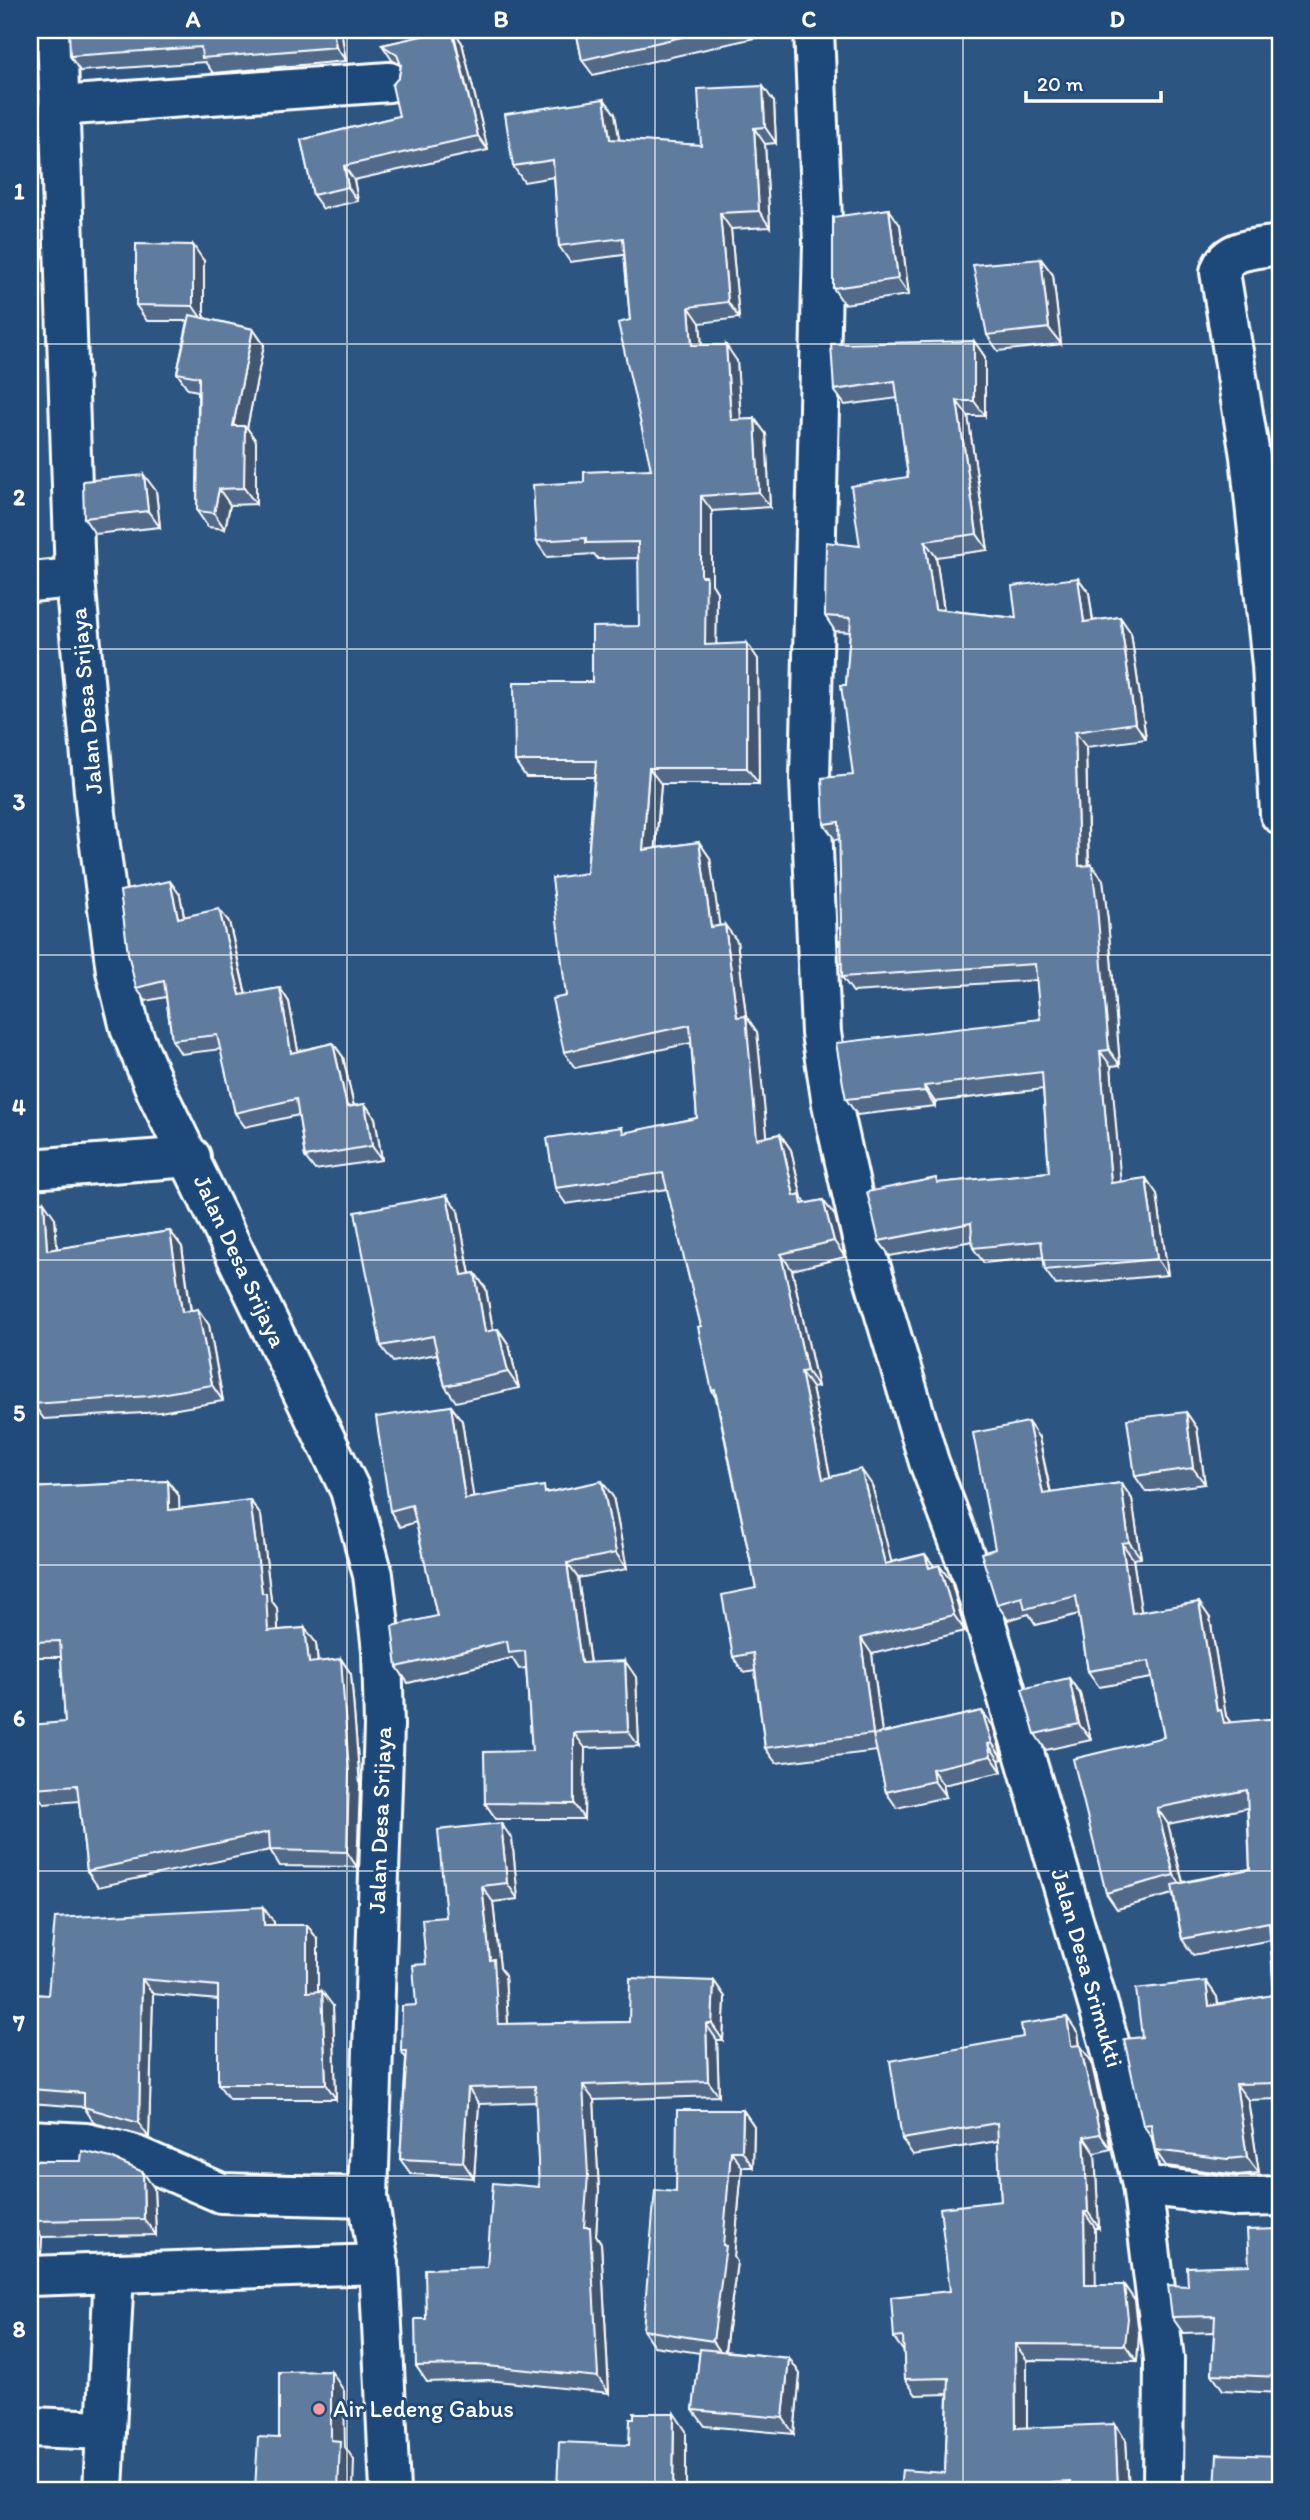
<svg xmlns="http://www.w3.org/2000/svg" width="1310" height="2520" viewBox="0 0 1310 2520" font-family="Itim,sans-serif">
  <rect width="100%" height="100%" fill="#2c5582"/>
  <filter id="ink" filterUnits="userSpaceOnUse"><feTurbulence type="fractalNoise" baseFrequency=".0143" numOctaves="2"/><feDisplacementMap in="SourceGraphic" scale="14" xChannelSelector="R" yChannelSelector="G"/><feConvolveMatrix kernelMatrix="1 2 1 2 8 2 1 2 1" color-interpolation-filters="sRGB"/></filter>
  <g filter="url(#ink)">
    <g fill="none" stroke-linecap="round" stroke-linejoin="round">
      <g stroke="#fff" stroke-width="44">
        <g id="street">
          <path d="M57,30L75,578L96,814L116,971L130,1028L158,1095L350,1490L373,1575L382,1650L384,1726L368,2197L379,2264L390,2490"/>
          <path d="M59,106L389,82"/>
          <path d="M1280,245C1258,249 1227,247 1220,272L1250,456L1272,665L1280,814"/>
          <path d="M30,582L75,578"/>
          <path d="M30,1169L191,1157"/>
          <path d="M30,2140L86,2143L129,2153L221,2193L368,2197"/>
          <path d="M1142,2185L1237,2197L1280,2196"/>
          <path d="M30,2276L379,2264"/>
          <path d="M30,2427L106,2430"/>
          <path d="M103,2490L114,2273"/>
        </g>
      </g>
      <g stroke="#fff" stroke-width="44">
        <path id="secondary" d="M814,30L823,243L810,779L821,1033L832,1104L862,1238L929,1462L971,1573L1110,2045L1142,2185L1164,2359L1163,2490"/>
      </g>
      <use href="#street" stroke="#1f4a7a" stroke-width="38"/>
      <use href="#secondary" stroke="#1f4a7a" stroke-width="38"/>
    </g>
    <g fill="#516b89" stroke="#fff" stroke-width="2" fill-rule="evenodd">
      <path d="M341,30L346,61L213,73L205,62L80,71L70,56Z"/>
      <path d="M453,30L462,43L488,150L354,180L358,201L323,209L313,195L301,140L399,116V77L401,65L392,60L382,45Z"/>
      <path d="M570,30H761L763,36L593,75L582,60L576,30Z"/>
      <path d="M604,99L615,114L619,140L701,145L774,102L776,143L765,144L770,227L731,229L739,318L700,323L702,345L737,361L741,420L755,419L766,434L770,507L712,511V584L717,592L716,644L758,659L759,784H661L656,848L699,842L710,858L719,926L737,941L746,1016L757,1032L767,1137L780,1134L791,1150L802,1198L806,1203L835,1216L845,1257L792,1270L818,1387L812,1388L830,1477L872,1485L891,1562L925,1554L934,1567L951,1581L965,1631L872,1654L882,1733L982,1711L993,1726L1003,1759L999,1760L1002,1772L943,1785L946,1797L897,1808L886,1792L877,1751L776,1763L765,1748L755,1671L744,1673L733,1657L756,1588L716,1398L712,1391L701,1326L667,1189L566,1204L555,1188L626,1133L697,1118L691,1043L575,1068L564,1052L566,996L587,873L594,777H526L515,761L592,682L639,626V558L598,559L594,554L547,557L536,541L584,482L651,469L630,320L624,255L570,262L559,246L554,177L524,182L513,166Z"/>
      <path d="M900,225L909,295L844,304L833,288Z"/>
      <path d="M1041,259L1053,275L1061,344L998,351L987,335Z"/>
      <path d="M204,261V318L253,329L264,345L247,428L256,441V504L230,505L225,529L208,527L197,511L198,391L188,389L177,373L188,321H147L136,305Z"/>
      <path d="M974,341L985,357V416H968L988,550L936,557L944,610L1016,618L1078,578L1089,593L1093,621L1120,617L1131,633L1146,739L1086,747L1089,865L1103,880L1108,921L1120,1065L1111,1066L1120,1182L1157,1194L1168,1275L1056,1285L1045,1270L1044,1257L984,1263L973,1248V1241L890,1256L879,1241L939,1183L1049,1172L1043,1089L935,1102V1106L857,1115L846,1099L1040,1019L1037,980L853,992L842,977L840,839L835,840L824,824L853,775L846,685L850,632L835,631L825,616L860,546L908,477L898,398L845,405L834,390Z"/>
      <path d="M156,491L160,527L95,534L84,518Z"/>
      <path d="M180,895L184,917L229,922L246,994L280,988L289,1002L298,1051L333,1043L343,1057L354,1106L365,1104L375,1118L382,1160L315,1170L305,1157L299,1115L245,1127L235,1113L221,1049L181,1054L172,1040L166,997L146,1001L136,988Z"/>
      <path d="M30,1203L55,1218L57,1249L170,1231L182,1247L191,1310L209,1325L223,1401L160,1412L44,1419L33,1404L32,1388H30Z"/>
      <path d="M458,1211L470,1274L475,1273L486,1289L493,1330L498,1329L509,1345L519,1388L456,1402L445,1386L437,1354L393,1362L381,1346Z"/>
      <path d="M451,1406L462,1421L473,1498L548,1492L613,1497L627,1569L578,1578L590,1663L636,1677L639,1746L585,1748L584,1819H496L485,1803L532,1751L526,1668L519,1669L512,1658L408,1683L397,1667L437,1616L416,1522L400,1527L390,1511Z"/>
      <path d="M1186,1412L1197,1428L1205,1484L1146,1492L1135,1476Z"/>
      <path d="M1039,1438L1051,1493L1121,1483L1132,1499L1141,1558L1133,1559L1141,1612L1210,1618L1226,1716L1231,1723L1280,1718V2099L1248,2100L1259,2173L1238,2175L1166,2166L1155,2150L1153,2139L1143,2125L1142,2037L1206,1981L1217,1997L1218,2005L1274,1995L1271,1940L1193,1955L1182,1939L1173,1894L1117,1909L1106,1893L1164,1737L1152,1678L1099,1687L1088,1671L1079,1614L1036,1625L1029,1614L1008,1620L997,1604L995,1549ZM1247,1808L1250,1869L1183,1882L1168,1824Z"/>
      <path d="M168,1481L179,1496V1509L250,1500L261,1516L271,1600L277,1608L278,1630L305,1628L316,1643L318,1662L341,1659L351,1674L360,1786L357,1867L280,1866L270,1850L98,1887L87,1871L79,1801L44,1804L33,1788L65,1722L61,1657H30V1488Z"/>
      <path d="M1069,1678L1080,1694L1091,1740L1046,1750L1035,1734Z"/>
      <path d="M512,1839L518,1899L493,1902L500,1968L505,1975L508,2024L629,2022L714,1981L725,1997L723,2040H717L719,2096L594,2100L599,2191L596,2235L601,2243L609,2393L488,2380L427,2382L416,2366L426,2319L487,2267L539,2187L536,2102L479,2104L474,2178L411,2174L400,2159L406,2058L401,2051L416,2005L426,1964L446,1917Z"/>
      <path d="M274,1922V1925H307L318,1940V1992L333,2006L336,2099H229L218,2084V2000L153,1994L149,2138L94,2123L84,2107L30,2103V1994L48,1995Z"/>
      <path d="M1078,2033L1080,2045L1091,2061L1111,2149L1095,2153L1099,2228H1095V2285H1124L1135,2301L1139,2334L1137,2361L1027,2360V2428L1126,2440L1129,2490H900L945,2473L948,2394L916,2395L905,2379L904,2352L894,2338L950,2291L1001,2201L998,2141L913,2155L902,2139Z"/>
      <path d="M743,2110L754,2126L753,2167H742L734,2257L737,2262L725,2351L789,2358L800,2374L794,2434L705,2426L693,2410L700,2353L654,2346L643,2330L676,2192Z"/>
      <path d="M30,2161L154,2188L156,2235L42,2237L41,2254H30Z"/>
      <path d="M1280,2229V2393L1223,2390L1212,2374L1214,2332L1183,2333L1172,2317L1188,2286L1249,2265Z"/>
    </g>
    <g fill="#42576f" stroke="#fff" stroke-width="2">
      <path d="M333,30H341L346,61L336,47Z"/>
      <path d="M453,30L462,43L488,150L478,136Z"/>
      <path d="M763,86L774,102L776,143L765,127Z"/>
      <path d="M604,99L615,114L622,155L610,139Z"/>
      <path d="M754,128L765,144L770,227L759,211Z"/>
      <path d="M344,166L354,180L358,201L348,187Z"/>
      <path d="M889,209L900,225L909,295L898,279Z"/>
      <path d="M720,213L731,229L739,318L728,302Z"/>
      <path d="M193,245L204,261V322L193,306Z"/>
      <path d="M1041,259L1053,275L1061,344L1049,328Z"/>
      <path d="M689,307L700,323L703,361L692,345Z"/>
      <path d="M253,329L264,345L247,428L256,441V504L244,488L233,426Z"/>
      <path d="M974,341L985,357V416L974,401Z"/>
      <path d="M726,345L737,361L742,436L731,420Z"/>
      <path d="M957,401L968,416L988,550L977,534Z"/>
      <path d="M755,419L766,434L770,507L759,492Z"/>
      <path d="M144,475L156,491L160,527L148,511Z"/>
      <path d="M219,489L230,505L225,529L214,513Z"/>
      <path d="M701,496L712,511V584L717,592L716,661L705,645L701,576Z"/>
      <path d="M925,541L936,557L946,625L935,609Z"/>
      <path d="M1078,578L1089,593L1095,637L1084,622Z"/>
      <path d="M1120,617L1131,633L1146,739L1135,723Z"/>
      <path d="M747,643L758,659L759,784L747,768Z"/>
      <path d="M1075,732L1086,747L1089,882L1079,866Z"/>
      <path d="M649,768L661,784L654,866L643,850Z"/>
      <path d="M699,842L710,858L722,943L711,927Z"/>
      <path d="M1092,865L1103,880L1108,921L1120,1065L1109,1050Z"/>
      <path d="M170,881L180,895L187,932L178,918Z"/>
      <path d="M219,909L229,922L249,1009L240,995Z"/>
      <path d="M725,925L737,941L747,1024L746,1016L757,1032L769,1155L757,1139L737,1017Z"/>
      <path d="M280,988L289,1002L301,1067L291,1053Z"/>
      <path d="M333,1043L343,1057L357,1121L347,1107Z"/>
      <path d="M1100,1051L1111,1066L1122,1198L1111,1183Z"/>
      <path d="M30,1083L31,1085L30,1147Z"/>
      <path d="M924,1086L935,1102V1106L925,1091Z"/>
      <path d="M365,1104L375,1118L382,1160L372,1146Z"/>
      <path d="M780,1134L791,1150L802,1198L811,1210L813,1220L794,1196Z"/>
      <path d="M1146,1178L1157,1194L1168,1275L1157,1259Z"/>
      <path d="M447,1195L458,1211L473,1291L462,1275Z"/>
      <path d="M823,1200L835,1216L845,1257L834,1241Z"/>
      <path d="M44,1202L55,1218L58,1266L47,1250Z"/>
      <path d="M170,1231L182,1247L193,1328L182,1312Z"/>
      <path d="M781,1254L792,1270L818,1387L807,1371Z"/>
      <path d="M475,1273L486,1289L496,1348L485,1332Z"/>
      <path d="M198,1309L209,1325L223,1401L212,1385Z"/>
      <path d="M498,1329L509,1345L519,1388L508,1372Z"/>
      <path d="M801,1372L812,1388L834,1495L823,1479Z"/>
      <path d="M451,1406L462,1421L476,1514L465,1499Z"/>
      <path d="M1186,1412L1197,1428L1205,1484L1193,1468Z"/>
      <path d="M1028,1422L1039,1438L1054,1510L1043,1494Z"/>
      <path d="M861,1469L872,1485L896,1580L885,1564Z"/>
      <path d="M168,1481L179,1496L180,1526L169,1510Z"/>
      <path d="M602,1481L613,1497L627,1569L616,1553Z"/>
      <path d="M1121,1483L1132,1499L1141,1558L1129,1542Z"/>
      <path d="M250,1500L261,1516L271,1600L277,1608L279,1647L268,1631L262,1593Z"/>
      <path d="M1122,1543L1133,1559L1144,1629L1132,1613Z"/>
      <path d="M925,1554L936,1569L929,1568Z"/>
      <path d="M567,1563L578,1578L592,1679L581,1663Z"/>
      <path d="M939,1565L951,1581L965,1631L954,1615Z"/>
      <path d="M1199,1602L1210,1618L1226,1716L1233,1726L1224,1723L1217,1711Z"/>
      <path d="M305,1628L316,1643L319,1678L309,1663Z"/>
      <path d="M861,1638L872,1654L884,1750L873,1734Z"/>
      <path d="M341,1659L351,1674L360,1786L357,1867L347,1852Z"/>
      <path d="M625,1661L636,1677L639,1746L628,1731Z"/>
      <path d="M1069,1678L1080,1694L1091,1740L1079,1724Z"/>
      <path d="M982,1711L993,1726L1003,1759L992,1743Z"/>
      <path d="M574,1733L585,1748L584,1819L574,1804Z"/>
      <path d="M988,1744L999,1760L1002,1772L991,1756Z"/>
      <path d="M932,1769L943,1785L946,1797L934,1781Z"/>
      <path d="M1157,1808L1168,1824L1185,1891L1174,1875Z"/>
      <path d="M501,1823L512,1839L518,1899L507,1883Z"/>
      <path d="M482,1886L493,1902L500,1968L505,1975L509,2040L498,2024L490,1960Z"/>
      <path d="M263,1907L274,1922V1940L264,1925Z"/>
      <path d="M307,1925L318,1940V2007L307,1992Z"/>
      <path d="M142,1979L153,1994L149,2138L139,2123Z"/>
      <path d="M714,1981L725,1997L723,2040L712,2024Z"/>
      <path d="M1206,1981L1217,1997L1220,2022L1209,2006Z"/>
      <path d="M322,1991L333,2006L336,2099L326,2084Z"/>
      <path d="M1067,2017L1078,2033L1082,2062L1071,2046Z"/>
      <path d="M706,2024L717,2040L719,2096L708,2081Z"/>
      <path d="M1080,2045L1091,2061L1111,2149L1100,2134Z"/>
      <path d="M1236,2084L1248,2100L1259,2173L1247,2157Z"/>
      <path d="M583,2085L594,2100L599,2191L596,2235L601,2243L609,2393L598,2377L584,2227Z"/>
      <path d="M468,2088L479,2104L474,2178L463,2162Z"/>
      <path d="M743,2110L754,2126L753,2167L742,2151Z"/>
      <path d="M1084,2137L1095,2153L1099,2228L1088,2212Z"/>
      <path d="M731,2151L742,2167L734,2257L737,2262L724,2357L713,2341Z"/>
      <path d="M143,2172L154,2188L156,2235L144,2219Z"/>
      <path d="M1084,2212L1095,2228L1096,2301L1085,2285Z"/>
      <path d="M31,2221L42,2237L41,2254L30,2238Z"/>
      <path d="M1124,2285L1135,2301L1139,2334L1137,2361L1125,2345Z"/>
      <path d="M1015,2344L1027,2360V2444L1016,2428Z"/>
      <path d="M789,2358L800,2374L794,2434L783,2418Z"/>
      <path d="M331,2371L344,2391L345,2447L354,2460L353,2490H338L331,2440Z"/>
      <path d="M674,2413L686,2431V2490H673Z"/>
      <path d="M1115,2424L1126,2440L1129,2490H1118Z"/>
    </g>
    <g fill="#5e7c9f" stroke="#fff" stroke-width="2">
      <path d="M69,30H333L336,47L202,58L201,47L70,56Z"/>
      <path d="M448,30H452L478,136L344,166L348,187L313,195L301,140L399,116L392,85L399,77L401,65L397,55L382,45Z"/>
      <path d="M576,30H712L582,60Z"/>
      <path d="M763,86L765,127L754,128L759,211L720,213L728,302L689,307L692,345H726L731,420L755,419L759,492L701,496V576H706L705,645L747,643V768H649L643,850L699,842L711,927L725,925L737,1017L746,1016L757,1139L780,1134L794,1196L800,1194L802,1204L823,1200L834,1241L781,1254L807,1371L801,1372L823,1479L861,1469L885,1564L925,1554L929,1568L939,1565L954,1615L861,1638L873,1734L765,1748L753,1653L733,1657L722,1595L756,1588L715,1390L712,1391L698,1327L701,1326L663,1173L555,1188L547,1138L622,1127L623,1133L697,1118L690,1025L564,1052L552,999L566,996L552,878L587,873L596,761H515L514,682H592V627L639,626L638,542L586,543V538L536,541L533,485L584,482V472L651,469L618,323L630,320L623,238L559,246L553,160L513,166L505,114L604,99L610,139L701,145L698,89Z"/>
      <path d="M889,209L898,279L833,288V217Z"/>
      <path d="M136,244L193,245V306L136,305Z"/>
      <path d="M1041,259L1049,328L987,335L973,265Z"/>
      <path d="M190,315L253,329L233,426H245L244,488L219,489L214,513L197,511L199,377L177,373Z"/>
      <path d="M974,341V401H957L977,534L925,541L935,609L1016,618L1012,586L1078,578L1084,622L1120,617L1135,723L1075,732L1079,866L1092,865L1097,906L1109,1050L1100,1051L1111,1183L1146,1178L1157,1259L1045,1270L1041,1241L973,1248L971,1223L879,1241L867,1192L936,1178L937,1183L1049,1172L1042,1072L924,1086L925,1091L846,1099L843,1084L836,1043L1040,1019L1035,964L842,977L839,822L824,824L822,778L853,775L841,685H846L851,618L825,616L826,542L860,546L851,486L908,477L895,381L834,390L831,344Z"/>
      <path d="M144,475L148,511L84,518L83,481Z"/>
      <path d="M170,881L178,918L219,909L240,995L280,988L291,1053L333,1043L347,1107L365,1104L372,1146L305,1157L296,1099L235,1113L217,1035L172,1040L164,981L136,988L128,953L120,891Z"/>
      <path d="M447,1195L462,1275L475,1273L485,1332L498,1329L508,1372L445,1386L433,1336L381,1346L355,1212Z"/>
      <path d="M44,1202L47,1250L170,1231L182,1312L198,1309L212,1385L149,1396L33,1404L32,1371H30V1203Z"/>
      <path d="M451,1406L465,1499L544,1486L545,1493L602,1481L616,1553L567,1563L581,1663L625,1661L628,1731L574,1733V1804L485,1803L484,1752L532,1751L525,1651L509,1653L507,1641L397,1667L392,1626L437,1616L412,1505L390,1511L376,1417Z"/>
      <path d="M1186,1412L1193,1468L1135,1476L1127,1419Z"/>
      <path d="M1028,1422L1043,1494L1121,1483L1129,1542L1122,1543L1132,1613L1199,1602L1217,1711L1221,1710L1224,1723L1280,1718V2083L1236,2084L1247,2157L1227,2159L1155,2150L1151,2124L1143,2125L1124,2039L1142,2037L1136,1989L1206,1981L1209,2006L1274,1995L1269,1922L1182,1939L1172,1885L1250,1869L1247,1790L1157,1808L1174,1875L1106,1893L1073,1759L1164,1737L1149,1661L1088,1671L1076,1596L1025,1609L1022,1597L997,1604L981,1553L995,1549L973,1433Z"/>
      <path d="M168,1481L169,1510L250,1500L262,1593H266L268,1631L305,1628L309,1663L341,1659L349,1771L347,1852L270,1850L269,1832L87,1871L77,1785L33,1788L30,1725L65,1722L60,1641L30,1642V1488Z"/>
      <path d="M1069,1678L1079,1724L1035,1734L1022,1689Z"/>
      <path d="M982,1711L992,1743L988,1744L991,1756L932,1769L934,1781L886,1792L873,1735Z"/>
      <path d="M501,1823L507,1883L482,1886L490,1960L494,1959L498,2024L629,2022L630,1978L714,1981L712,2024H706L708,2081L583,2085L588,2175L584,2227H590L598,2377L477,2365L416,2366L415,2319H426L425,2269L487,2267L493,2183L539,2187L535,2086L468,2088L463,2162L400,2159L407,2051H401L402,2006L416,2005L413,1965L426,1964L422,1919L446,1917L438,1830Z"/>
      <path d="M263,1907L264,1925H307V1992L322,1991L326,2084H218V1986L142,1979L139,2123L84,2107V2093L30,2089V1994L48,1995L55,1918Z"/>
      <path d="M1067,2017L1071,2046L1080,2045L1100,2134L1084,2137L1088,2212H1084L1085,2285H1124L1128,2318L1125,2345L1015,2344L1016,2428L1115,2424L1118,2490H1071V2482L956,2488V2490H900L902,2470L945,2473L949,2378L905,2379L903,2337L894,2338L891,2297L950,2291L940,2208L1001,2201L997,2123L902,2139L890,2061L1023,2037L1021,2024Z"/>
      <path d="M677,2110H743L742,2151H731L723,2245L726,2246L713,2341L643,2330L655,2190L676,2192Z"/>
      <path d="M82,2151L111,2158L143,2172L144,2219L31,2221L30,2238V2161H81Z"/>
      <path d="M1280,2229V2377L1212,2374L1215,2316L1172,2317L1168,2285L1188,2286L1187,2267L1249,2265L1247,2230Z"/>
      <path d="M700,2349L789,2358L783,2418L693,2410Z"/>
      <path d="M331,2371V2440L340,2441L338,2490H255L258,2437L279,2438V2372Z"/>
      <path d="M634,2413H674L673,2490H557L559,2442L629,2445L630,2419H634Z"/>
      <path d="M1217,2454L1280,2456V2490H1215Z"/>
    </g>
  </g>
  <path fill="none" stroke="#fff" stroke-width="2" stroke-opacity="0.55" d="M347,30V2490M655,30V2490M963,30V2490M30,344H1280M30,649H1280M30,955H1280M30,1260H1280M30,1565H1280M30,1871H1280M30,2176H1280"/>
  <circle fill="#ff9aa2" stroke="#1f4a7a" stroke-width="2.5" cx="319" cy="2409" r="7"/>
  <g text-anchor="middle" stroke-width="6" stroke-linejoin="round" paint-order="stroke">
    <g font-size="24" fill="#fff" stroke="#1f4a7a">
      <text transform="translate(86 701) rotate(-95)" y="8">Jalan Desa Srijaya</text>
      <text transform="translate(240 1261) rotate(65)" y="8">Jalan Desa Srijaya</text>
      <text transform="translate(380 1820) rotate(-88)" y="8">Jalan Desa Srijaya</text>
      <text transform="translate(1087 1968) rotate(74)" y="8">Jalan Desa Srimukti</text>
    </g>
    <g font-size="24" fill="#fff" stroke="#1f4a7a" text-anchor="start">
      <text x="333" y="2417">Air Ledeng Gabus</text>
    </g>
  </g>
  <rect width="1310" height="2520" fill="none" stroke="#1f4a7a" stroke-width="77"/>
  <path d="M1026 91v10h135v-10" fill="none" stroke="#ffffff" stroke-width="3.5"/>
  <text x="1037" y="91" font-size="21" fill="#ffffff" stroke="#1f4a7a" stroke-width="5" paint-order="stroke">20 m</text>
  <rect x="38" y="38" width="1234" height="2444" fill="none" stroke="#fff" stroke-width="2.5"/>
  <g font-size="23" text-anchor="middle" font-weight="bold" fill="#fff">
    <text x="193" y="27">A</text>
    <text x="501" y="27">B</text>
    <text x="809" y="27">C</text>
    <text x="1117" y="27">D</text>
    <text x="19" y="199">1</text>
    <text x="19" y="505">2</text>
    <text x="19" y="810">3</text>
    <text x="19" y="1115">4</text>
    <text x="19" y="1421">5</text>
    <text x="19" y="1726">6</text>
    <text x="19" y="2031">7</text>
    <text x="19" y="2337">8</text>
  </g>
</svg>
